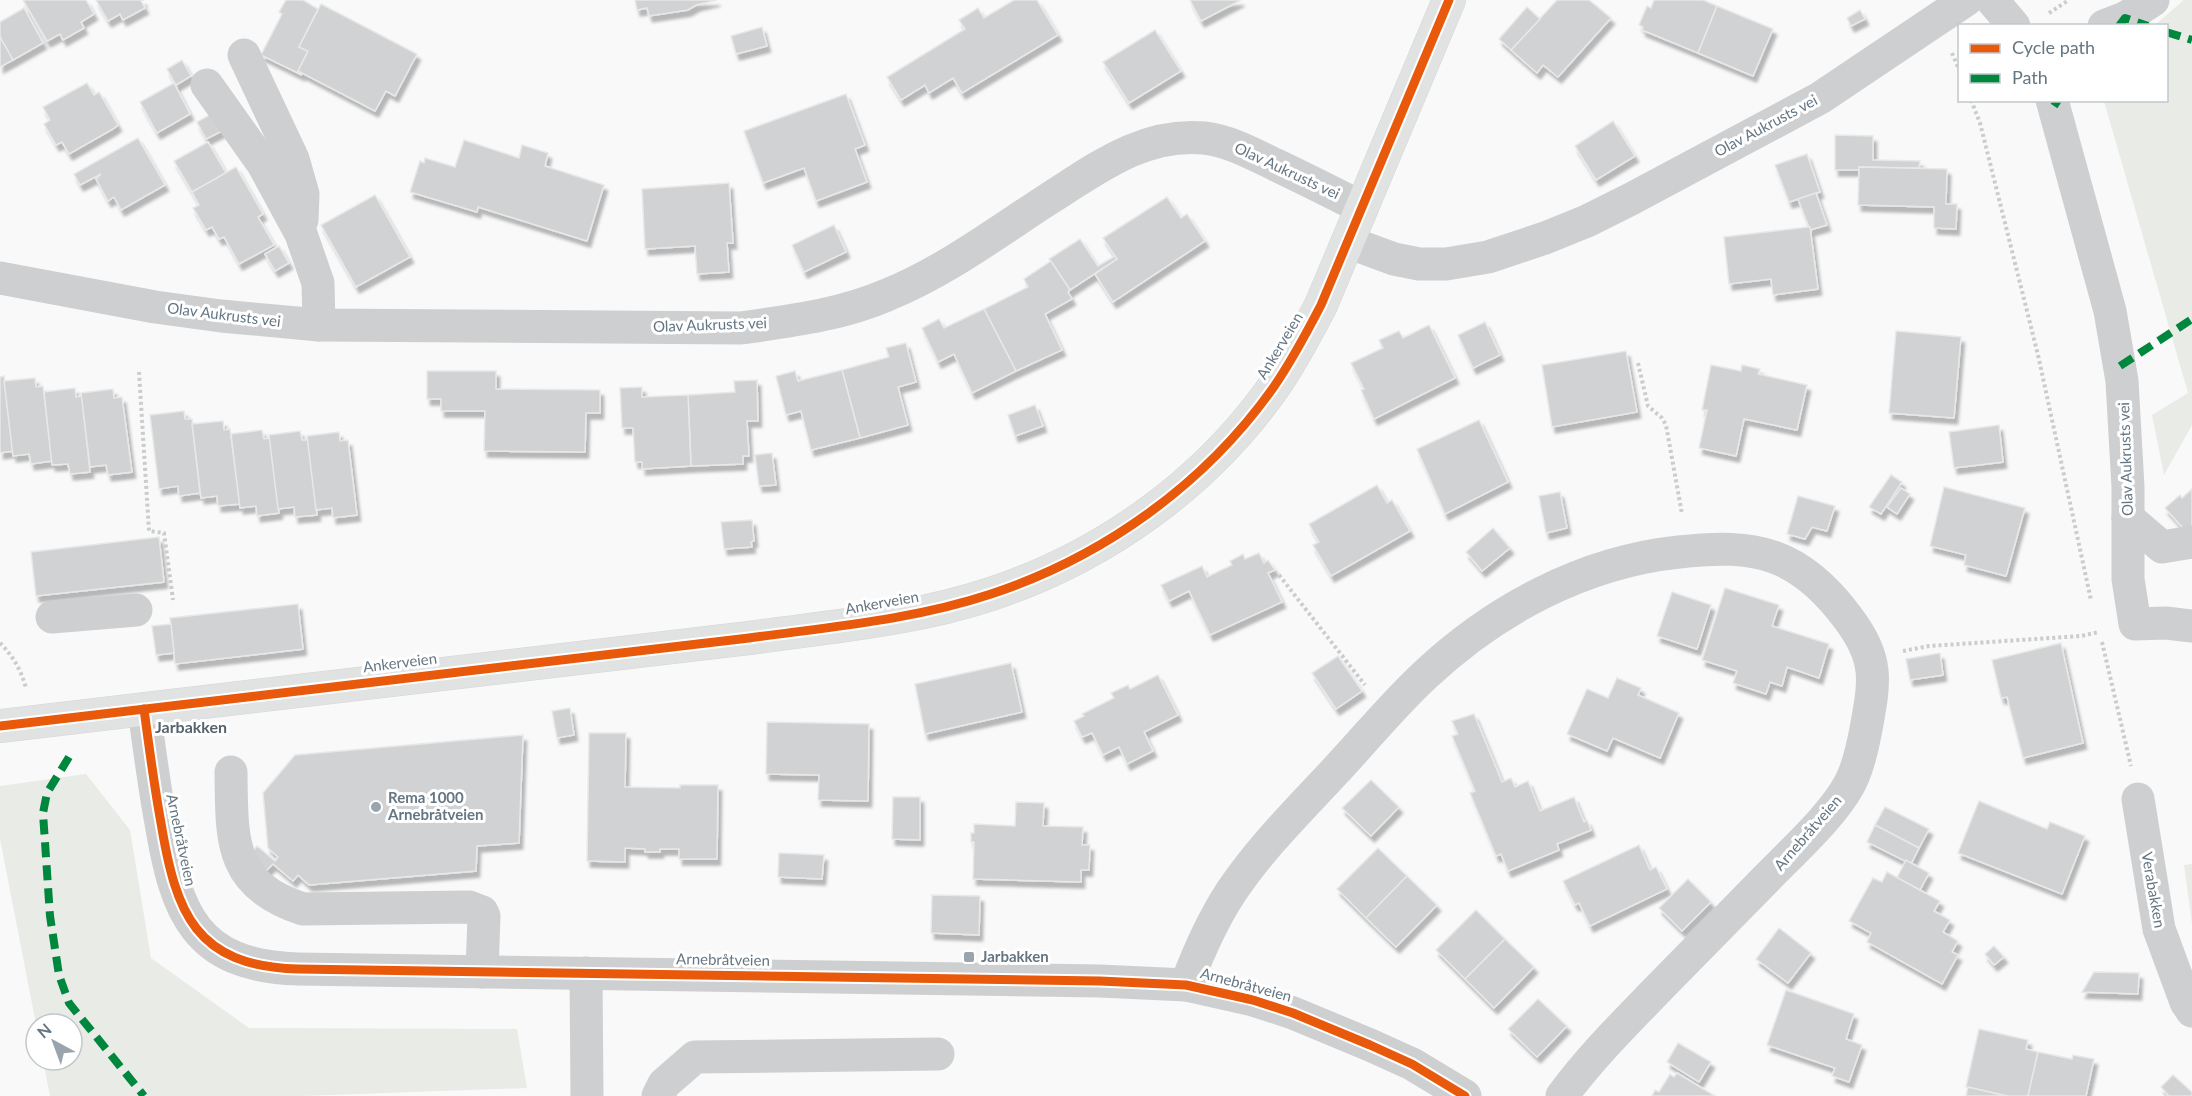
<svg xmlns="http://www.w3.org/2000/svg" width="2192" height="1096" viewBox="0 0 2192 1096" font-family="Lato,sans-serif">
  <defs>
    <filter id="shadow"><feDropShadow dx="3.5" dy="6" stdDeviation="1.5" flood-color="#0004"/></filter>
  </defs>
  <rect width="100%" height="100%" fill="#f9f9f9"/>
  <g fill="#e8ebe6">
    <path d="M2184,0H2192V425L2164,475L2152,415L2188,393L2104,101L2166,100V26L2155,25Z"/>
    <path d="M86,774L130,830L151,958L249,1028L517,1029L527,1088L302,1096H50L43,1060H72V1024H36L0,839V786Z"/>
    <path d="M2192,864V924L2184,865Z"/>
  </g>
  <g fill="#d0d2d3" stroke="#e8e8e8" stroke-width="1.5" filter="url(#shadow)">
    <path d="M23,0H86L94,14L81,22L84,28L63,40L60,34L47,41Z"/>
    <path d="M96,0H144L141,1L145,8L123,20L120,14L108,21Z"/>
    <path d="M286,0H303L318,9L299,47L308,51L298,71L302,75L261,55L282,14L279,12Z"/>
    <path d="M635,0H717L696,5L688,10L649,16L647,8L637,10Z"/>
    <path d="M1014,0H1037L1058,35L962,93L953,78L929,93L925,85L901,100L887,77L965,29L959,20L978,8L984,18Z"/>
    <path d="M1190,0H1241L1201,21Z"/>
    <path d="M1557,0H1589L1611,18L1558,77L1543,65L1537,73L1511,50Z"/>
    <path d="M1654,0H1703L1717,6L1698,53L1642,30L1643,27L1639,25L1647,6L1651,8Z"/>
    <path d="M321,4L417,54L395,96L386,91L375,111L298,71L308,51L299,47Z"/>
    <path d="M1717,6L1773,29L1753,76L1698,53Z"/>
    <path d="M1527,7L1540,19L1511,50L1499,39Z"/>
    <path d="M24,8L43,43L13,60L0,37V22Z"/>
    <path d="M1860,10L1865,19L1851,26L1847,18Z"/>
    <path d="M762,27L767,46L736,54L731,36Z"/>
    <path d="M1155,30L1181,71L1129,103L1103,62Z"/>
    <path d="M0,37L13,60L0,67Z"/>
    <path d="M182,60L191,76L176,85L167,69Z"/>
    <path d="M87,83L94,95L99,92L118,125L113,129L69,154L62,142L56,145L44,124L50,120L43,107Z"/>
    <path d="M174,83L190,114L157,133L140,102Z"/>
    <path d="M846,94L865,145L855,149L867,182L816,201L804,168L763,183L744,131Z"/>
    <path d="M213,113L222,131L206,139L197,122Z"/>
    <path d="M1613,121L1635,156L1596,180L1575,146Z"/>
    <path d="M1835,135L1873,136V160L1920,161L1919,168L1859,167V170H1835Z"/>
    <path d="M138,138L165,185L121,210L114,197L108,201L96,179L101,174L80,185L74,174Z"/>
    <path d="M464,140L519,158L522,145L548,153L545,166L604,185L587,241L478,207L477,212L410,192L420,161L424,163L425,158L455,167Z"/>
    <path d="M208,142L226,173L192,192L174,161Z"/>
    <path d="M1807,154L1820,192L1789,202L1775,165Z"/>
    <path d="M236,167L263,214L258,217L274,245L239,264L224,237L219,239L212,227L206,230L193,208L199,205L192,192Z"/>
    <path d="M1859,167L1947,169L1946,204H1957L1956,229L1934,228V207L1858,205Z"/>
    <path d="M729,183L733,243H727L729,272L697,274L695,246L645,249L642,189Z"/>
    <path d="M1816,193L1827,225L1810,230L1798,199Z"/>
    <path d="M375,195L410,257L356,287L321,225Z"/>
    <path d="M1167,197L1181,218L1187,214L1205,241L1113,302L1095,274L1117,259L1103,238Z"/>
    <path d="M834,225L846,252L804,272L792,245Z"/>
    <path d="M1808,227H1810L1818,289L1773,295L1771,279L1729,284L1724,237Z"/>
    <path d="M1080,239L1098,266L1115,256L1117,259L1070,290L1049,259Z"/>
    <path d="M279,246L289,263L275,271L265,254Z"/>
    <path d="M1051,261L1070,290L1068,292L1072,299L1045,314L1062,350L1016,371L984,309L1028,287L1024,279Z"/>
    <path d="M984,309L1016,371L972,393L954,354L938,362L922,328L939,319L944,328Z"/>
    <path d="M1485,322L1500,355L1473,368L1458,335Z"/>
    <path d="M1429,325L1455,378L1374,419L1361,390L1364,389L1351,363L1383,348L1379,340L1399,331L1403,338Z"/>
    <path d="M1896,331L1961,337L1954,418L1889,413Z"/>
    <path d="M906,343L916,382L898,387L908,425L860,438L842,370L889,357L886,348Z"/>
    <path d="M1626,351L1637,412L1552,427L1542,365Z"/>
    <path d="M1711,365L1741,371L1742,365L1760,369L1758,374L1807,385L1797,430L1744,419L1736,456L1699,448L1707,410H1702Z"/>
    <path d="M842,370L860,438L811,450L801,411L786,415L776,376L795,371L798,381Z"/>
    <path d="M427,371H496V389L600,390V413H586L585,452L484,451L485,411H441V399H427Z"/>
    <path d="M4,376L13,451L0,453V377Z"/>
    <path d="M35,378L36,387L43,386L52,461L31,464L29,454L13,456L4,381Z"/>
    <path d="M757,380L758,421H747L749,456H743V464L691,466L688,395L735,392L734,381Z"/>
    <path d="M642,387V397L688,395L691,466L642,469V462H635L633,428H622L620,388Z"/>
    <path d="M75,388L76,397L82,396L90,472L70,474L68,464L52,465L44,392Z"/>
    <path d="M113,389L114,398L122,397L132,472L108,475L106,465L90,467L81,393Z"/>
    <path d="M1035,405L1043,426L1015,436L1008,415Z"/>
    <path d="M184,411L185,419H192L200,493L179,496L178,486L159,489L150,415Z"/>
    <path d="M1479,420L1508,482L1445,514L1417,449Z"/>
    <path d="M223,421L224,430L230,429L240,504L218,506L217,496L201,498L192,424Z"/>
    <path d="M1999,425L2003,462L1954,468L1949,432Z"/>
    <path d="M262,430L264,439L270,438L279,513L257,516L256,506L240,508L231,434Z"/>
    <path d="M300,431L302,440H308L317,515L295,517L294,507L278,509L269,435Z"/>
    <path d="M339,432L340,441L348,440L357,515L333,518L332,508L316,510L307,436Z"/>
    <path d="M772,453L776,485L759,486L755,455Z"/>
    <path d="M1891,475L1902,482L1881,514L1869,507Z"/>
    <path d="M1377,485L1387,503L1392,500L1410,531L1331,576L1313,545L1319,542L1309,524Z"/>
    <path d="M1944,487L2025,508L2006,576L1964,565L1966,555L1930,546Z"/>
    <path d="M1901,488L1910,494L1897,514L1887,507Z"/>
    <path d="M2192,489V538L2165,508L2180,495L2182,498Z"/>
    <path d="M1560,492L1567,528L1546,533L1539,496Z"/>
    <path d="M1798,496L1835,506L1827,531L1812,527L1805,539L1787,534Z"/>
    <path d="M752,520L754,541L751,542L752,547L724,549L721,522Z"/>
    <path d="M1493,528L1510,548L1482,571L1466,552Z"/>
    <path d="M159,537L164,582L36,596L31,552Z"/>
    <path d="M1259,553L1264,563L1268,560L1275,570L1268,573L1282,602L1210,635L1189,591L1169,601L1161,585L1202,566L1207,577L1232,565L1230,561L1243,554L1245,559Z"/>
    <path d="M1725,588L1779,605L1772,626L1829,644L1819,678L1787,667L1782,686L1770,682L1766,694L1733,683L1737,671L1702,660Z"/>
    <path d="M1672,592L1711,605L1697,649L1657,636Z"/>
    <path d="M298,604L303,649L175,664L170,618Z"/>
    <path d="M171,624L174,653L156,655L152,626Z"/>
    <path d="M2061,643L2083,743L2023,758L2007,697L2001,698L1992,660Z"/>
    <path d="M1940,653L1943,675L1910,680L1906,659Z"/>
    <path d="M1338,656L1362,691L1336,709L1312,673Z"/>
    <path d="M1011,663L1022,712L925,734L915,684Z"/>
    <path d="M1158,675L1178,715L1144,732L1153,751L1127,764L1119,747L1103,755L1092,733L1082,737L1074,721L1084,716L1082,714L1114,698L1111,693L1128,685L1130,689Z"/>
    <path d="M1617,678L1641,688L1638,695L1679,713L1660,758L1613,738L1607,751L1567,734L1587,689L1608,698Z"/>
    <path d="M570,708L574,735L557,738L552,711Z"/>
    <path d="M1474,714L1502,782L1511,778L1515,787L1528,781L1540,811L1574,797L1584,822L1587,820L1591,830L1557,844L1559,850L1508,871L1501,854L1496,856L1470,793L1475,791L1452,736L1458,734L1452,721Z"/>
    <path d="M767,722L869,724L868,801L818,800L819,775L766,774Z"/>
    <path d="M589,733H626L625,787L680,788V785H718L717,859H679V849H660V852H645V849L625,848V862L587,861Z"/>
    <path d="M523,735L519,843L477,846L476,871L309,885L298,875L293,881L273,864L266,871L249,856L257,846L275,861L278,857L268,848L263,793L295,755Z"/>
    <path d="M1371,780L1399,807L1371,836L1342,808Z"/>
    <path d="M893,797H920V840L892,839Z"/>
    <path d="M1979,801L2047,829L2050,822L2085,836L2062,894L1958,853Z"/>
    <path d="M1016,802L1044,803L1043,826L1083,827L1082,845H1090L1089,870H1081V882L973,879L974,842H971V833H974V824L1015,826Z"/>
    <path d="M1885,807L1929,829L1919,848L1875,825Z"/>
    <path d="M1875,825L1919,848L1911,864L1867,842Z"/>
    <path d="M1639,845L1650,870L1656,867L1667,889L1590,926L1579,903L1575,905L1563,881Z"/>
    <path d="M1378,848L1407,876L1366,918L1337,889Z"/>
    <path d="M779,853L824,855L822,879L778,877Z"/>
    <path d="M1906,860L1929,873L1920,890L1897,878Z"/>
    <path d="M1887,872L1940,901L1934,911L1950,920L1943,932L1958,941L1952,952L1958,955L1942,984L1867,942L1871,933L1849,921L1873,878L1882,882Z"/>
    <path d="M1407,876L1437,905L1396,947L1366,918Z"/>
    <path d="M1688,879L1711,902L1682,931L1659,908Z"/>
    <path d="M932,895L980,896L979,935L931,933Z"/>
    <path d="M1476,910L1505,939L1465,979L1436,950Z"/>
    <path d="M1779,928L1811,953L1788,983L1756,959Z"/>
    <path d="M1505,939L1534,967L1494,1008L1465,979Z"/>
    <path d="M1994,946L2004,957L1994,965L1985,954Z"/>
    <path d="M2094,972L2139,973L2138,994L2082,992Z"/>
    <path d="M1786,990L1854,1014L1846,1039L1862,1045L1849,1082L1832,1076L1835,1068L1767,1045Z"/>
    <path d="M1538,999L1567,1026L1537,1057L1508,1029Z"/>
    <path d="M1979,1029L2028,1040L2026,1049L2038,1052L2028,1096H2008L1966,1087Z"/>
    <path d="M1678,1043L1711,1062L1699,1082L1667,1062Z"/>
    <path d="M2038,1052L2072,1059L2073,1055L2094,1059L2086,1096H2028Z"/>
    <path d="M1677,1073L1715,1096H1652L1655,1090L1659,1092L1670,1074L1674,1077Z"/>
    <path d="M2173,1075L2192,1092V1096H2167L2168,1095L2161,1087Z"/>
    <path d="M1968,1087L2006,1096H1966Z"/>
  </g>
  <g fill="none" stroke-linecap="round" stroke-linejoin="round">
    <g stroke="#d5d6d7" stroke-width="34">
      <path id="major" d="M0,726L749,638C829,627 913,620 991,594C1103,557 1204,485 1273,388C1291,362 1306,334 1321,305L1449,0"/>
    </g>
    <g stroke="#cbcccd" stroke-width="4" stroke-dasharray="3 3" stroke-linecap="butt">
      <path d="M2049,13L2069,0"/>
      <path d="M1952,53L1960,72"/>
      <path d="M1971,100L1980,123L2038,355L2091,600"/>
      <path d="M1638,363L1648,406L1662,418L1666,425L1682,514"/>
      <path d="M139,372L149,531L164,533L173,600"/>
      <path d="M1279,575L1365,685"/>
      <path d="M2102,642L2131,766"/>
      <path d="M0,643C13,656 21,670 26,688"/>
      <path d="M1903,651L1929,646L2081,636L2099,632"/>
    </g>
    <g stroke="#cecfd0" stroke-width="33">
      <path d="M1992,0L2014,26"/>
      <path d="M2104,26L2125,18L2153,0"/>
      <path d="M244,55L293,159L303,194L302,220"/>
      <path d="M207,85L263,164L301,234L318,283L319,325"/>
      <path d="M2052,100L2110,311L2122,381L2128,487V579L2135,624L2166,623L2192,626"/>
      <path d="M1348,242L1394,259L1419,264H1446L1488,257L1545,238L1587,221L1631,199L1820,98L1966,0"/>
      <path d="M0,278L155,307L221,316L319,325L741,328C790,321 841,315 887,295C944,272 996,233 1047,200C1096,169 1143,132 1204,138C1230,141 1253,154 1276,165C1305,179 1334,193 1362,208"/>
      <path d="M2128,518L2162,547L2192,542"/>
      <path d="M52,617L136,610"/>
      <path d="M144,709C149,747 154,785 161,823C176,913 195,966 298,969L1100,981L1186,985L1253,1000L1293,1013L1370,1045L1412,1064L1465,1096"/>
      <path d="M231,772C232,839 228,885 303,909L469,907L482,912L484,916L482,972"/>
      <path d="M2138,799L2159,929L2186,1002L2192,1011"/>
      <path d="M586,973L587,1096"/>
      <path d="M1186,985C1198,953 1212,921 1231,892C1261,847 1301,808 1338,768C1366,738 1393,705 1424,676C1494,610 1583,562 1679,552C1756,543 1800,553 1848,618C1879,659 1875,680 1866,729C1863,745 1859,764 1852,779C1837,812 1791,853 1765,880C1729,917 1692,954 1656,991C1623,1025 1590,1058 1562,1096"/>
      <path d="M658,1096L664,1084L695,1057L938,1054"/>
    </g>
    <use href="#major" stroke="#e1e2e2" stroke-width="33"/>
    <g stroke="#00873e" stroke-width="8" stroke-dasharray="15 8" stroke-linecap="butt">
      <path d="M2119,26L2125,18L2148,26"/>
      <path d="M2166,32L2192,40"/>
      <path d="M2054,106L2058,100"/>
      <path d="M2120,366L2192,319"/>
      <path d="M69,757L47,793L43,813L50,916L59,975L69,1003L144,1096"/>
    </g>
    <g stroke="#fff" stroke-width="13">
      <g id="cycleway">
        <path d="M144,709C149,747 154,785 161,823C176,913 195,966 298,969L1100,981L1186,985L1253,1000L1293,1013L1370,1045L1412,1064L1465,1096"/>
        <path d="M0,726L749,638C829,627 913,620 991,594C1103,557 1204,485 1273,388C1291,362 1306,334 1321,305L1449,0"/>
      </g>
    </g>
    <use href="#cycleway" stroke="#e8590c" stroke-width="9"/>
  </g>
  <g fill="#99a4ac" stroke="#fff" stroke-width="2">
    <circle cx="376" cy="807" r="6"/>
    <rect x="963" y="951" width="12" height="12" rx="3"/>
  </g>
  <g text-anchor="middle" stroke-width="6" stroke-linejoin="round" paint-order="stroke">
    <g font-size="15" fill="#657683" stroke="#fff">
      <text transform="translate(1766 126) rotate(-28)" y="5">Olav Aukrusts vei</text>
      <text transform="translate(1287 171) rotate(25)" y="5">Olav Aukrusts vei</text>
      <text transform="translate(224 315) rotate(7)" y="5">Olav Aukrusts vei</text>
      <text transform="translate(710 325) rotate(-2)" y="5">Olav Aukrusts vei</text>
      <text transform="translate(1280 346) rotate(-59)" y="5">Ankerveien</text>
      <text transform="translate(2126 459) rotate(-92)" y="5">Olav Aukrusts vei</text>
      <text transform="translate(882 603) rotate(-10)" y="5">Ankerveien</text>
      <text transform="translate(400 663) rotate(-7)" y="5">Ankerveien</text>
      <text transform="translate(1808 833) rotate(-49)" y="5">Arnebråtveien</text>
      <text transform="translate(181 840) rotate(78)" y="5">Arnebråtveien</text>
      <text transform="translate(2153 890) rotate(80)" y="5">Verabakken</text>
      <text transform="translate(723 960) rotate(1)" y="5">Arnebråtveien</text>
      <text transform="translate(1246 985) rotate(15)" y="5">Arnebråtveien</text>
    </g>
    <g font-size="15" font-weight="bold" fill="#657683" stroke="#fff" text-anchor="start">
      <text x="388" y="803">Rema 1000<tspan x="388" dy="17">Arnebråtveien</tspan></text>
      <text x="981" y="962">Jarbakken</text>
    </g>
    <g font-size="16" font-weight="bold" fill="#57646e" stroke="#fff">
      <text x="191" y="733">Jarbakken</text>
    </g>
  </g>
  <rect x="1958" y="24" width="210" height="78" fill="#ffffff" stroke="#c1c8cd" stroke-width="1.5"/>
  <rect x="1970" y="44" width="30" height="9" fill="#e8590c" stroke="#c1c8cd" stroke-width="1.5"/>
  <text x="2012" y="54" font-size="18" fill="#657683">Cycle path</text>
  <rect x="1970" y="74" width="30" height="9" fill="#00873e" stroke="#c1c8cd" stroke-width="1.5"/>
  <text x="2012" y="84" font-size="18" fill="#657683">Path</text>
  <g transform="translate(54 1042) rotate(319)"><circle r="28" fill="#ffffff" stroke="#c1c8cd" stroke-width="1.5"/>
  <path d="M0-4.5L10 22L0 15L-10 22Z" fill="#99a4ac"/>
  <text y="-9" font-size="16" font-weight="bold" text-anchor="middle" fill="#657683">N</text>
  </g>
</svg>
